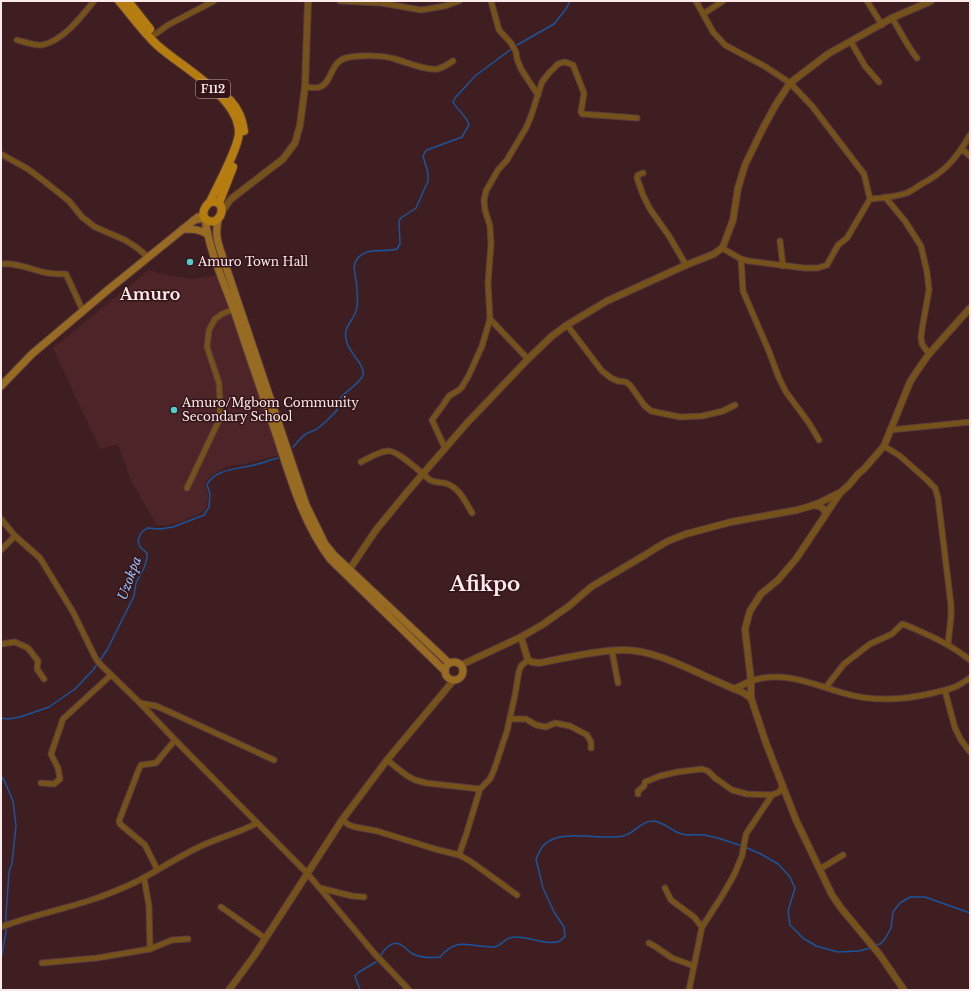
<svg xmlns="http://www.w3.org/2000/svg" width="971" height="991" viewBox="0 0 971 991" font-family="'Libre Baskerville',serif">
  <rect width="100%" height="100%" fill="#3f1e21"/>
  <path fill="#4d2529" d="M149,270L164,275L194,279L218,275L279,455L245,464L227,466L210,477L206,481L205,486L208,494L207,506L203,512L180,522L168,525H157L131,481L118,444L100,449L53,348Z"/>
  <g fill="none" stroke-linecap="round" stroke-linejoin="round">
    <g stroke="#1a559c" stroke-width="1.5">
      <path d="M517,45L554,24L566,9L570,1"/>
      <path d="M293,447C297,443 301,437 306,434C309,432 314,431 317,429C321,426 335,413 337,410C340,406 338,400 342,396C348,390 361,382 363,375C366,367 350,353 347,343C341,325 355,322 357,307C358,299 357,288 356,280C355,273 352,266 357,259C367,246 384,253 397,249L400,244L399,221L401,218L416,208L428,181V173L423,156L425,152L427,150L462,137L469,125C466,115 458,111 453,102L455,98L475,76L510,50"/>
      <path d="M1,718L8,719L20,717L49,707L75,689L93,670L107,650L134,596L136,583L144,568L147,558V553L140,547L138,541L141,533L147,528L160,529L173,527L204,515L209,507L210,494L207,485C214,469 239,469 254,465C262,463 270,460 278,458"/>
      <path d="M1,776L4,780L13,801L16,826L12,863L9,872L6,915V932L1,959"/>
      <path d="M745,847L761,854L778,864L790,877L795,888L788,911L790,925L803,938L816,946L838,952L859,951L870,948"/>
      <path d="M876,945L880,944L885,939L891,928L893,912L900,903L910,897H925L970,913"/>
      <path d="M381,955C386,947 394,939 403,946C407,949 409,952 413,954C421,958 431,958 440,957C453,942 461,943 479,946C484,946 490,947 495,947C503,945 505,936 517,937C530,937 548,946 560,941C561,940 564,937 565,937L564,927L554,912L543,888L536,859C538,855 540,850 543,846C559,827 601,841 623,836C634,834 641,821 652,821C662,820 672,832 682,834C689,836 697,834 704,835C710,836 718,838 724,840C730,842 736,844 742,846"/>
      <path d="M360,990L355,976L359,972L376,962"/>
    </g>
    <g stroke="#5a3b3d" stroke-width="7">
      <g id="minor">
        <path d="M340,1L381,3L421,10L445,6L459,1"/>
        <path d="M491,1L499,30L511,43L516,52L517,59L521,69L538,95"/>
        <path d="M696,1L713,32L725,45L766,67L790,83L812,106L864,174L870,199L847,238L838,245L827,265L818,268H804L749,261L741,259L722,248"/>
        <path d="M867,1L882,25"/>
        <path d="M703,14L723,1"/>
        <path d="M892,18C901,32 907,46 917,58"/>
        <path d="M150,38L168,25L214,1"/>
        <path d="M17,40C24,42 36,46 42,45C63,41 81,17 94,1"/>
        <path d="M851,42L865,66L879,82"/>
        <path d="M305,87C309,87 316,89 320,87C332,83 330,62 346,58C358,55 383,55 395,59C406,62 427,71 437,69C443,68 448,64 453,61"/>
        <path d="M962,149L970,156"/>
        <path d="M1,154L28,169L44,181L69,201L82,217L95,227L125,240L136,247L148,257"/>
        <path d="M643,173L638,175L637,178L643,195L650,209L669,236L686,265"/>
        <path d="M885,197L905,221L921,246L927,272L929,290L922,329L921,338L922,344L929,354"/>
        <path d="M870,199C882,198 895,197 907,193C911,191 916,188 920,185C945,172 956,159 970,135"/>
        <path d="M780,241L783,266"/>
        <path d="M741,259L743,291L768,349L779,378L786,392L809,423L819,440"/>
        <path d="M1,264C15,262 29,269 43,272C50,274 58,274 66,274L83,311"/>
        <path d="M490,319L528,359"/>
        <path d="M567,325L602,371L611,378L618,381L626,382L630,385L644,405L651,411L680,417L702,416L723,411L735,405"/>
        <path d="M890,430L970,422"/>
        <path d="M884,446L900,456L926,479L935,488L938,498L951,605V617L948,644"/>
        <path d="M445,448L432,420L443,405L449,396L459,390L462,387L469,375L482,346L490,319L488,283L491,244L490,226L485,210L484,200L486,191L498,170L507,160L526,128L531,116L542,82L549,73L558,64L564,62L568,63L573,65L584,93L581,112L582,114L637,118"/>
        <path d="M361,462C369,458 378,452 387,451C397,449 421,473 430,480C436,483 439,482 445,483C459,487 465,501 472,513"/>
        <path d="M187,488L220,418V402L219,383L207,347L209,330L215,319L222,314L234,309"/>
        <path d="M1,519L15,536L40,558L73,612L96,659L101,665L140,703L175,740L307,873L374,953L409,990"/>
        <path d="M1,550L15,536"/>
        <path d="M1,644L15,642L28,648L38,661L37,669L44,679"/>
        <path d="M612,651L618,683"/>
        <path d="M751,681C783,670 812,684 843,693C872,702 904,700 933,693C941,691 949,690 957,686C961,684 966,681 970,678"/>
        <path d="M826,687L844,664L870,644L892,634L901,625L903,624C927,634 950,644 970,660"/>
        <path d="M945,691L955,728L961,740L970,752"/>
        <path d="M140,703L156,706L172,713L274,760"/>
        <path d="M510,719H526L536,725L546,727L555,723L570,726L587,735L591,742V748"/>
        <path d="M387,760L406,775L415,780L426,783L480,789"/>
        <path d="M41,783L54,784L60,779L58,768L51,754L63,719L111,675"/>
        <path d="M638,794V791L644,786L645,782L660,776L677,772L702,769L708,771L715,778L732,790L747,794L772,795L779,792L783,786"/>
        <path d="M342,820L349,825L355,827L377,831L435,849L459,855L470,861L517,895"/>
        <path d="M459,855L466,835L480,789L490,779L494,770L507,731L515,695L519,671L521,666L528,660"/>
        <path d="M157,869L145,845L120,824L119,821L139,769L141,765L156,763L175,740"/>
        <path d="M820,869L843,855"/>
        <path d="M144,878L149,906L150,949"/>
        <path d="M320,888L352,896L364,897"/>
        <path d="M665,888L671,900L694,917L702,927"/>
        <path d="M221,907L265,938"/>
        <path d="M1,927C32,915 66,909 97,898C113,892 130,886 145,877C163,867 182,855 201,846C220,837 239,833 257,823"/>
        <path d="M649,943L656,947L672,958L694,966"/>
        <path d="M42,963L97,958L150,949L172,940L188,939"/>
        <path d="M689,990L702,927L722,896L734,875L742,856L746,834L772,795"/>
      </g>
    </g>
    <g stroke="#5a3b3d" stroke-width="8">
      <g id="tertiary">
        <path d="M221,213L231,199L283,159L295,143L300,125L305,87L308,1"/>
        <path d="M840,493L796,559L778,580L761,594L750,611L745,629L751,681V698L766,743L796,820L832,895L841,908L880,955L904,990"/>
        <path d="M813,505C820,506 824,507 826,514"/>
        <path d="M347,573L376,530L408,491L467,423L489,400L528,359L552,336L567,325L607,301L686,265L714,254L722,248L724,244L733,220L738,188L745,165L762,130L775,106L790,83L828,54L892,18L931,1"/>
        <path d="M521,637L528,660L532,662L539,663C566,658 597,650 624,650C654,650 687,668 714,680C723,684 732,688 742,692L751,698"/>
        <path d="M461,665L521,637L542,625L569,606L591,587L645,555L656,548L668,541L686,534L731,522L797,510L811,506L819,503L841,492L849,485L858,474L864,469L884,446L910,382L917,371L929,354L970,308"/>
        <path d="M734,689L751,681"/>
        <path d="M229,990L254,956L342,820L387,760L453,681"/>
      </g>
    </g>
    <g stroke="#5a3b3d" stroke-width="9">
      <g id="secondary">
        <path d="M218,219C216,231 216,238 220,249L306,505L325,544L334,555L350,570L449,663"/>
        <path d="M194,220L205,218C209,253 226,286 237,319C250,359 264,398 277,437C291,480 303,523 330,559L445,671"/>
        <path d="M183,229C192,229 199,229 207,234"/>
        <path d="M1,386L32,354L109,289L198,217"/>
        <circle cx="454" cy="671" r="9"/>
      </g>
    </g>
    <g stroke="#5a3b3d" stroke-width="10">
      <g id="primary">
        <path d="M119,1C132,16 143,32 157,45C181,67 238,96 239,132C239,148 217,186 210,202"/>
        <path d="M128,1L150,29"/>
        <path d="M230,100C239,110 242,119 244,131"/>
        <path d="M210,202C229,199 222,225 209,221C199,217 204,207 210,202Z"/>
        <path d="M219,203L233,167"/>
      </g>
    </g>
    <use href="#minor" stroke="#755219" stroke-width="5"/>
    <use href="#tertiary" stroke="#755219" stroke-width="6"/>
    <use href="#secondary" stroke="#976b22" stroke-width="7"/>
    <use href="#primary" stroke="#b57c0f" stroke-width="8"/>
  </g>
  <g fill="#52cdcd" stroke="#341418" stroke-width="1.5">
    <circle cx="190" cy="262" r="4"/>
    <circle cx="174" cy="410" r="4"/>
  </g>
  <g text-anchor="middle" stroke-width="3" stroke-linejoin="round" paint-order="stroke">
    <rect fill="#341418" stroke="#c1aaac" stroke-width="1" x="196" y="80" width="34" height="18" rx="3"/>
    <g font-size="11" font-weight="bold" fill="#fdebeb">
      <text x="213" y="93">F112</text>
    </g>
    <g font-size="12" fill="#fdebeb" stroke="#341418" text-anchor="start">
      <text x="198" y="266">Amuro Town Hall</text>
      <text x="182" y="407">Amuro/Mgbom Community<tspan x="182" dy="14">Secondary School</tspan></text>
    </g>
    <g font-size="13" font-style="italic" fill="#97c4fe" stroke="#341418">
      <text transform="translate(129 578) rotate(-70)" y="5">Uzokpa</text>
    </g>
    <g font-size="16" font-weight="bold" fill="#fdebeb" stroke="#341418">
      <text x="150" y="300">Amuro</text>
    </g>
    <g font-size="20" font-weight="bold" fill="#fdebeb" stroke="#341418">
      <text x="485" y="591">Afikpo</text>
    </g>
  </g>
  <rect width="971" height="991" fill="none" stroke="#fdebeb" stroke-width="4"/>
</svg>
